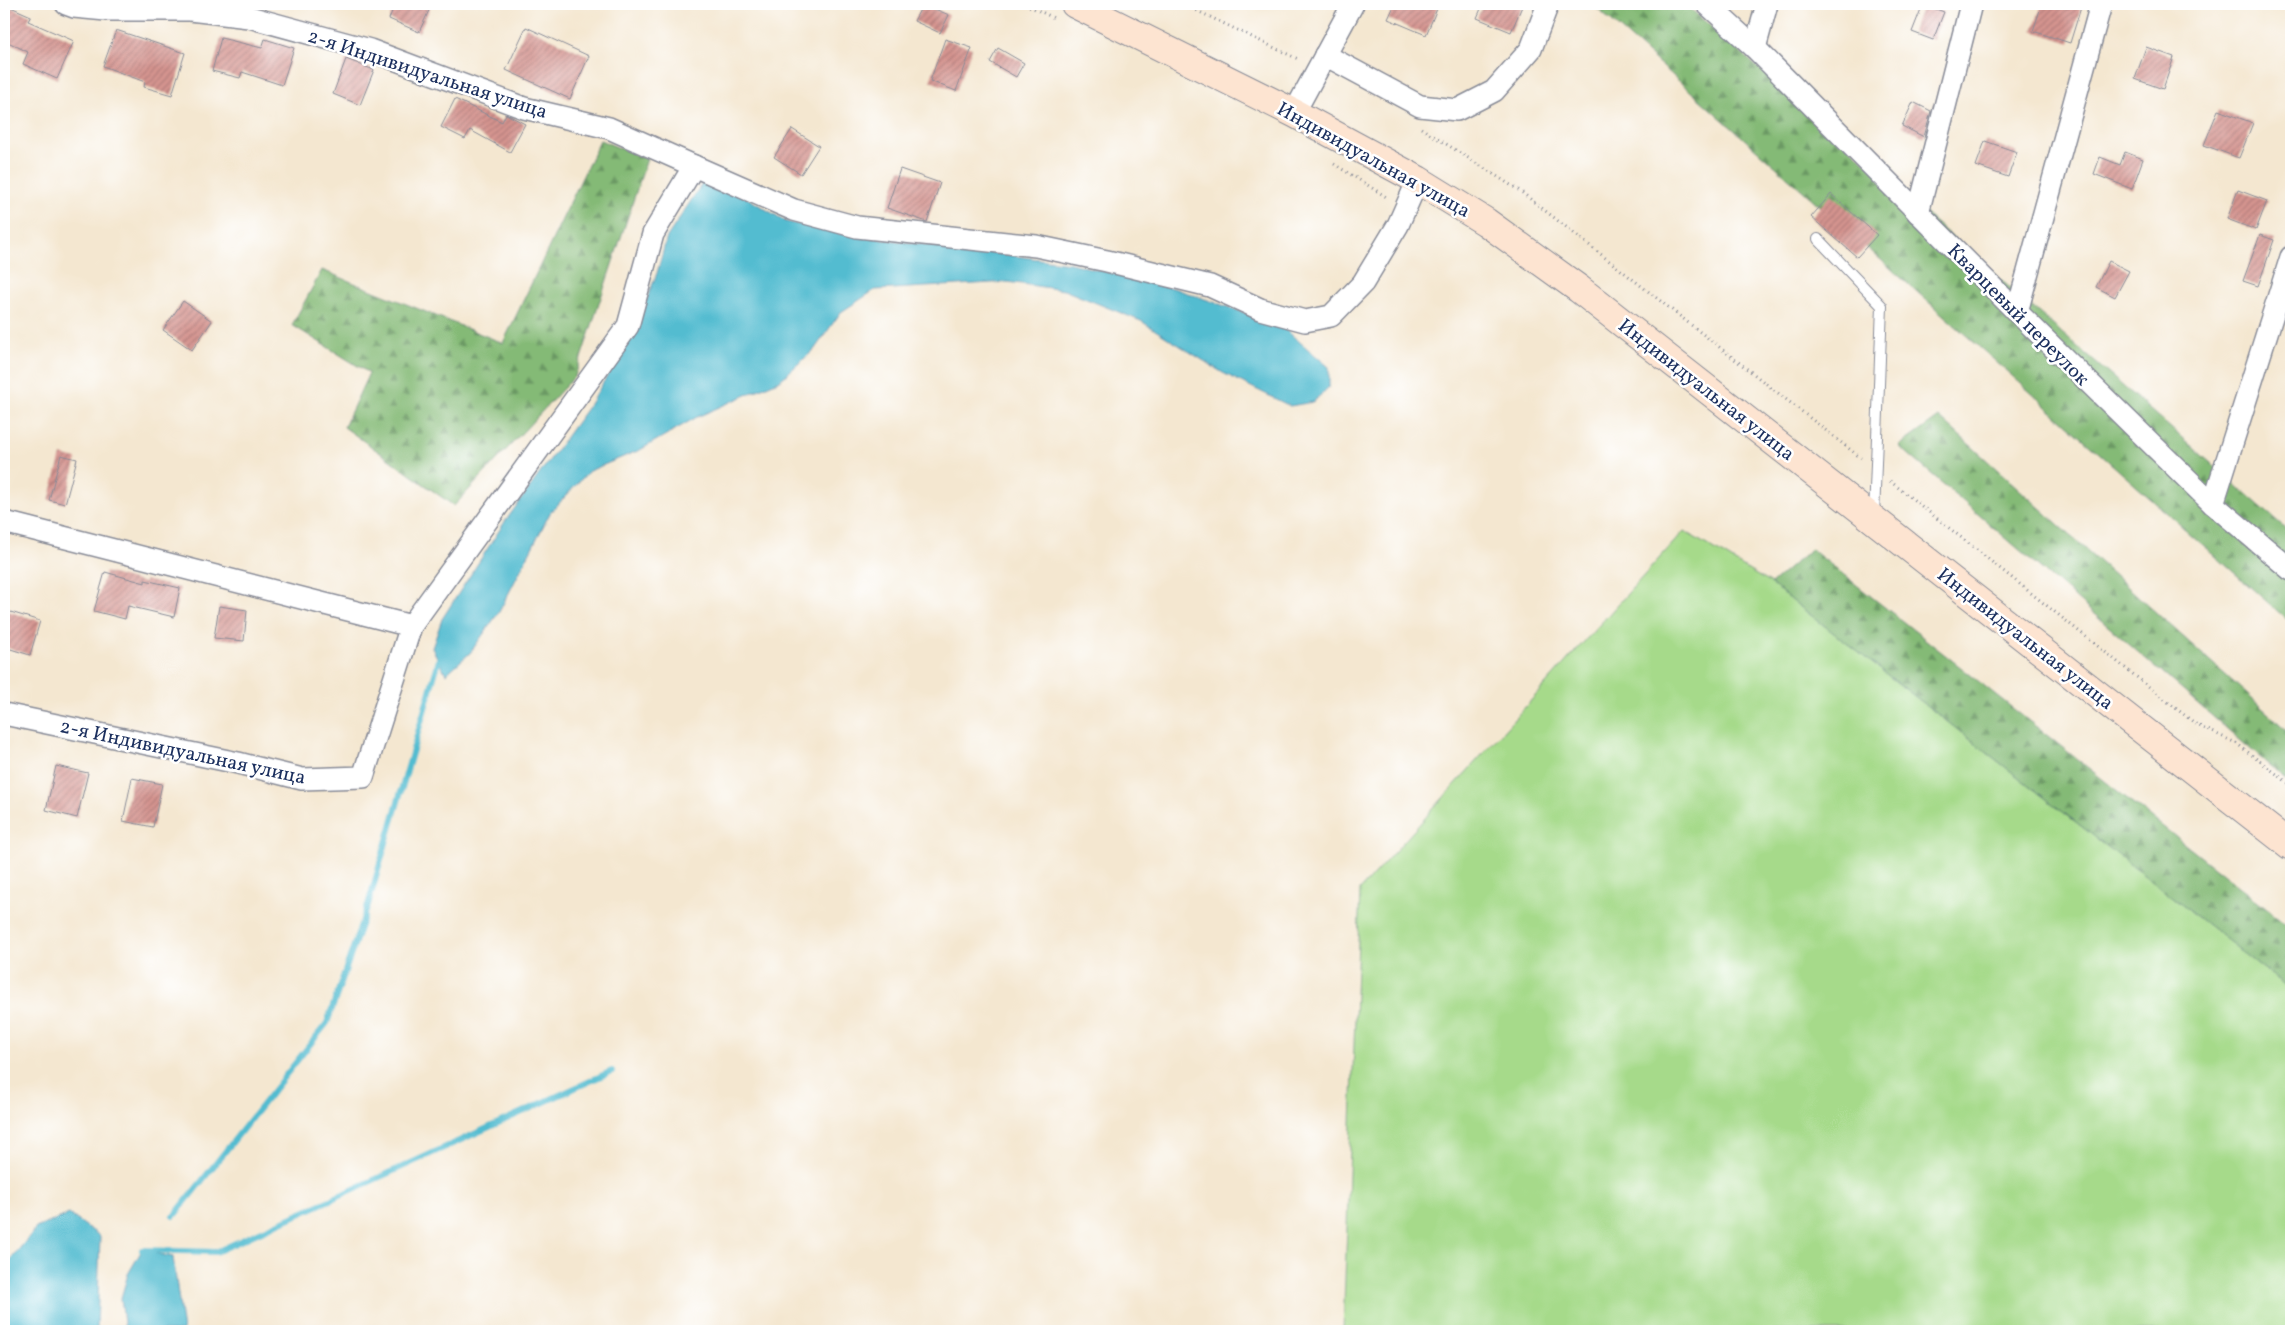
<svg xmlns="http://www.w3.org/2000/svg" width="2295" height="1335" viewBox="0 0 2295 1335" font-family="Vollkorn,serif">
  <defs>
    <pattern id="forest-firs" width="22" height="20" patternUnits="userSpaceOnUse" patternTransform="scale(1.25)"><rect width="22" height="20" fill="#84ba76"/><path d="M5 1l3.5 6h-7zM16 11l3.5 6h-7z" fill="#6b9864"/></pattern>
    <pattern id="building-hatch" width="6" height="6" patternUnits="userSpaceOnUse" patternTransform="scale(1.25)"><rect width="6" height="6" fill="#d5948f"/><path d="M-1 1l2-2M0 6l6-6M5 7l2-2" fill="none" stroke="#ac7978"/></pattern>
  </defs>
  <rect width="100%" height="100%" fill="#fff"/>
  <filter id="ink" filterUnits="userSpaceOnUse"><feTurbulence type="fractalNoise" baseFrequency=".02" numOctaves="2"/><feDisplacementMap in="SourceGraphic" scale="10" xChannelSelector="R" yChannelSelector="G"/><feConvolveMatrix kernelMatrix="1 2 1 2 8 2 1 2 1" color-interpolation-filters="sRGB"/></filter>
  <filter id="wash" filterUnits="userSpaceOnUse"><feTurbulence type="fractalNoise" baseFrequency=".0096" numOctaves="4" result="noise"/><feDisplacementMap in="SourceGraphic" scale="20" xChannelSelector="R" yChannelSelector="G"/><feGaussianBlur stdDeviation="1.12" result="paint"/><feColorMatrix in="noise" values="0 0 0 0 0 0 0 0 0 0 0 0 0 0 0 0 0 1.4 0 .05"/><feComposite in="paint" operator="in"/></filter>
  <g filter="url(#wash)">
    <rect width="100%" height="100%" fill="#f4e7d0"/>
    <path fill="#a6da8a" stroke="#608474" d="M1684,531L1771,584L2291,990V1331H1343L1360,890Z"/>
    <g fill="url(#forest-firs)" stroke="#50746a">
      <path d="M1592,4H1685L2291,533V623Z"/>
      <path d="M600,140L647,159L575,376L454,506L344,427L369,373L292,325L322,270L503,343Z"/>
      <path d="M1939,417L2291,734V784L1899,446Z"/>
      <path d="M1811,549L2291,928V990L1771,584Z"/>
    </g>
    <g fill="#53bcd0" stroke="#377697">
      <path d="M702,184L742,195L787,222L842,234L1070,263L1176,289L1280,325L1329,367V387L1313,402L1290,406L1223,373L1141,321L1064,290L1008,282L875,290L841,312L814,350L780,380L697,417L640,450L589,471L550,513L499,612L470,653L446,674L432,648L442,619L504,523L590,404L633,334L657,273L667,237Z"/>
      <path d="M69,1214L100,1236L97,1331H18V1324L4,1325V1268L36,1228Z"/>
      <path d="M142,1250L173,1257L183,1331H125L121,1298L128,1274Z"/>
    </g>
    <g fill="none" stroke-linecap="round" stroke-linejoin="round">
      <g stroke="#53bcd0" stroke-width="6">
        <path d="M174,1216L327,1023L368,905L441,653"/>
        <path d="M142,1250L216,1252L612,1071"/>
      </g>
    </g>
    <g id="blocks">
      <g fill="url(#building-hatch)">
        <path d="M4,4L31,16L28,21L74,41L57,79L23,64L28,52L4,40Z"/>
        <path d="M395,4H432L419,32L389,19Z"/>
        <path d="M923,4L949,15L940,33L914,21Z"/>
        <path d="M1395,4H1439L1426,35L1388,19Z"/>
        <path d="M1483,4H1523L1511,32L1477,18Z"/>
        <path d="M1923,4L1944,12L1933,40L1912,32Z"/>
        <path d="M2042,4H2082L2070,43L2033,31Z"/>
        <path d="M526,27L589,56L570,99L506,70Z"/>
        <path d="M116,30L185,53L172,95L144,87L145,82L103,66Z"/>
        <path d="M221,38L262,48L265,39L294,48L282,85L242,72L240,78L212,71Z"/>
        <path d="M945,39L972,48L956,91L930,81Z"/>
        <path d="M2146,47L2174,57L2163,89L2135,79Z"/>
        <path d="M998,48L1024,63L1016,77L990,62Z"/>
        <path d="M346,59L374,70L360,105L333,94Z"/>
        <path d="M455,99L502,122L506,114L525,124L510,152L470,130L465,139L441,127Z"/>
        <path d="M1913,102L1931,111L1924,137L1902,126Z"/>
        <path d="M2218,110L2253,123L2239,158L2204,145Z"/>
        <path d="M792,129L819,146L801,174L774,157Z"/>
        <path d="M1985,141L2017,152L2008,177L1976,166Z"/>
        <path d="M2125,152L2143,159L2132,189L2094,174L2100,157L2120,165Z"/>
        <path d="M900,169L940,183L927,222L887,208Z"/>
        <path d="M2238,190L2267,201L2256,230L2227,219Z"/>
        <path d="M1831,194L1877,235L1857,257L1811,217Z"/>
        <path d="M2260,235L2274,240L2258,286L2243,281Z"/>
        <path d="M2109,261L2129,271L2115,297L2096,287Z"/>
        <path d="M183,301L212,321L192,350L163,330Z"/>
        <path d="M61,455L77,459L65,504L49,500Z"/>
        <path d="M105,572L145,583V580L180,588L174,617L128,606L125,619L94,611Z"/>
        <path d="M219,606L247,610L244,641L214,638Z"/>
        <path d="M4,610L40,621L30,655L4,647Z"/>
        <path d="M56,766L88,773L77,818L46,810Z"/>
        <path d="M132,778L162,784L153,827L123,821Z"/>
      </g>
    </g>
  </g>
  <g filter="url(#ink)">
    <use href="#blocks" fill-opacity="0" stroke="#888b97" stroke-width="1"/>
    <g fill="none" stroke-linecap="round" stroke-linejoin="round">
      <g stroke="#888b97" stroke-width="12">
        <path id="lane" d="M1818,239L1882,306L1874,516"/>
      </g>
      <g stroke="#888b97" stroke-width="24">
        <g id="street">
          <path d="M66,4L74,7L106,10H190L249,17L370,50L524,108L609,128L694,166"/>
          <path d="M1707,4L1755,48L2017,312L2213,504L2291,570"/>
          <path d="M1755,48L1767,4"/>
          <path d="M1325,55L1420,106L1457,110L1494,91L1531,49L1548,4"/>
          <path d="M1294,113L1353,4"/>
          <path d="M1918,213L1971,4"/>
          <path d="M2017,312L2101,4"/>
          <path d="M2213,504L2291,257"/>
          <path d="M4,522L411,626"/>
          <path d="M4,714L238,763L302,779L363,777L411,626L628,326L653,234L694,166L794,210L857,227L1036,246L1107,261L1210,286L1260,309L1305,321L1331,316L1363,283L1398,225L1418,180"/>
        </g>
      </g>
      <g stroke="#888b97" stroke-width="30">
        <path id="secondary" d="M1075,4L1294,113L1418,180L1486,222L1579,289L2291,846"/>
      </g>
      <g stroke="#888b97" stroke-width="3" stroke-dasharray="1 4" stroke-linecap="butt">
        <path d="M1025,4L1056,19"/>
        <path d="M1183,4L1300,60"/>
        <path d="M1421,128L1520,191L1861,458"/>
        <path d="M1334,164L1388,198"/>
        <path d="M1890,481L2197,725L2236,743L2291,785"/>
      </g>
      <use href="#lane" stroke="#fff" stroke-width="10"/>
      <use href="#street" stroke="#fff" stroke-width="21"/>
      <use href="#secondary" stroke="#fde4d1" stroke-width="28"/>
    </g>
  </g>
  <g text-anchor="middle" stroke-width="5" stroke-linejoin="round" paint-order="stroke">
    <g font-size="20" fill="#1b2f5e" stroke="#fff">
      <text transform="translate(428 73) rotate(18)" y="7">2-я Индивидуальная улица</text>
      <text transform="translate(1374 159) rotate(29)" y="7">Индивидуальная улица</text>
      <text transform="translate(2019 314) rotate(45)" y="7">Кварцевый переулок</text>
      <text transform="translate(1707 389) rotate(38)" y="7">Индивидуальная улица</text>
      <text transform="translate(2026 638) rotate(38)" y="7">Индивидуальная улица</text>
      <text transform="translate(183 751) rotate(12)" y="7">2-я Индивидуальная улица</text>
    </g>
  </g>
  <rect width="2295" height="1335" fill="none" stroke="#fff" stroke-width="20"/>
</svg>
